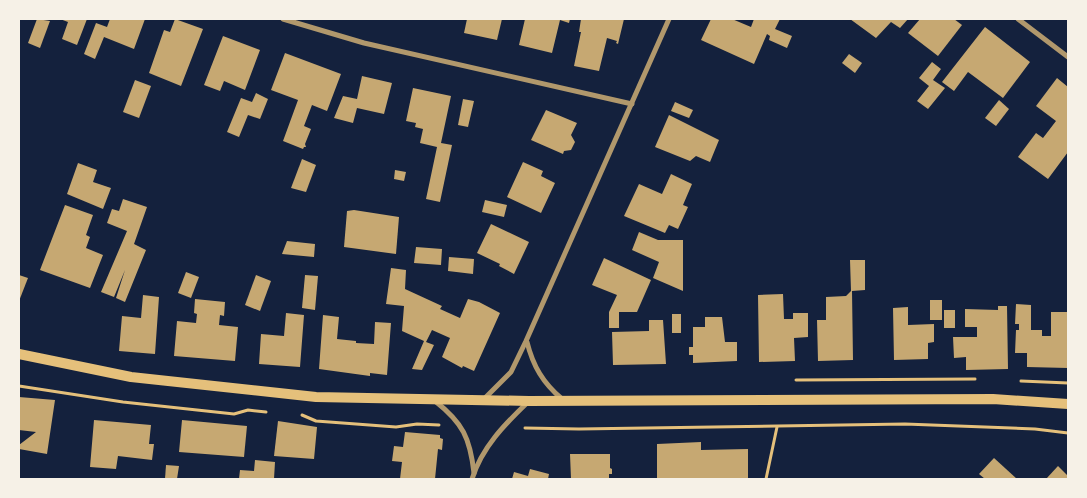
<svg xmlns="http://www.w3.org/2000/svg" width="1087" height="498" viewBox="0 0 1087 498" font-family="'Fira Sans Condensed',sans-serif">
  <rect width="100%" height="100%" fill="#14213d"/>
  <g fill="#c6a872">
    <path d="M37,19L50,21L40,48L28,43Z"/>
    <path d="M60,19H87L77,45L62,39L68,22Z"/>
    <path d="M110,19H145L134,49L104,37L95,59L84,54L96,23L107,27Z"/>
    <path d="M175,19L203,29L181,86L149,73L164,30L170,32Z"/>
    <path d="M467,19H502L497,40L464,33Z"/>
    <path d="M525,19H570L569,23L560,20L552,53L519,45Z"/>
    <path d="M581,19H624L618,44L616,43L617,41L607,38L599,71L574,66L581,32H579Z"/>
    <path d="M711,19H732L751,27L754,19H780L775,29L792,36L787,48L769,40L770,36L767,34L754,64L701,40Z"/>
    <path d="M850,19H908L900,28L891,22L876,38Z"/>
    <path d="M920,19H954L962,25L938,56L908,33Z"/>
    <path d="M985,27L1030,62L1003,98L968,72L954,91L942,82Z"/>
    <path d="M223,36L260,50L245,90L224,81L220,91L204,85Z"/>
    <path d="M285,53L341,74L327,111L312,105L304,126L311,129L305,144L306,147H304L303,149L283,141L298,100L271,90Z"/>
    <path d="M849,54L862,63L855,73L842,63Z"/>
    <path d="M932,62L941,69L933,80L945,88L928,109L917,101L929,86L919,78Z"/>
    <path d="M362,76L392,83L384,114L357,108L353,123L334,118L343,96L357,99Z"/>
    <path d="M1057,78L1068,87V152L1048,179L1018,157L1036,133L1043,138L1056,121L1036,106Z"/>
    <path d="M135,80L151,86L139,118L123,112Z"/>
    <path d="M413,88L451,96L441,143L452,145L440,202L426,199L437,147L420,143L423,129L415,127L416,123L406,121Z"/>
    <path d="M256,93L268,99L260,119L248,115L239,137L227,132L241,98L252,102Z"/>
    <path d="M463,99L474,101L468,127L458,125Z"/>
    <path d="M999,100L1009,109L996,126L985,118Z"/>
    <path d="M675,102L693,110L689,118L671,111Z"/>
    <path d="M546,110L577,123L571,135L575,142L571,150L564,151L563,154L531,140Z"/>
    <path d="M669,115L719,140L710,162L696,156L690,161L655,147Z"/>
    <path d="M302,159L316,165L306,192L291,188Z"/>
    <path d="M523,162L543,171L541,176L555,183L541,213L507,197Z"/>
    <path d="M78,163L97,170L93,182L111,188L103,209L67,194Z"/>
    <path d="M395,170L406,172L404,181L394,179Z"/>
    <path d="M671,174L692,184L683,205L688,207L678,229L669,225L665,233L624,216L639,184L662,194Z"/>
    <path d="M123,199L147,207L134,244L146,250L125,302L116,298L125,270L114,297L101,292L127,231L107,223L112,209L119,211Z"/>
    <path d="M485,200L507,205L504,217L482,212Z"/>
    <path d="M65,205L93,215L86,235L90,237L86,248L103,255L90,288L40,270Z"/>
    <path d="M354,210L399,217L396,254L344,247L347,211Z"/>
    <path d="M491,224L529,242L514,274L499,266L500,264L477,253Z"/>
    <path d="M639,232L658,240H683V291L653,278L659,262L632,250Z"/>
    <path d="M287,241L315,244L314,257L282,254Z"/>
    <path d="M416,247L442,249L441,265L414,263Z"/>
    <path d="M449,257L474,259L473,274L448,271Z"/>
    <path d="M604,258L651,280L637,312H619V328H609V312L617,295L592,285Z"/>
    <path d="M850,260H865V290L852,291L853,360L818,361L817,320H826V297L846,296L851,291Z"/>
    <path d="M391,268L406,270L405,289L442,306L440,309L460,318L468,299L479,302L500,313L474,371L463,366L462,368L442,357L450,338L432,330L426,342L434,345L422,370L412,369L424,341L402,331L404,306L386,304Z"/>
    <path d="M186,272L199,277L191,298L178,293Z"/>
    <path d="M19,275L28,278L19,301Z"/>
    <path d="M256,275L271,281L260,311L245,305Z"/>
    <path d="M305,275L318,276L315,310L302,308Z"/>
    <path d="M783,294L784,319H793V313H808V337L794,338L795,361L759,362L758,295Z"/>
    <path d="M143,295L159,297L155,354L119,351L122,316L141,318Z"/>
    <path d="M195,299L225,302L224,316L220,315L219,325L238,327L235,361L174,356L177,321L196,323L197,314L194,313Z"/>
    <rect x="930" y="300" width="12" height="20"/>
    <path d="M1016,304L1031,305V330H1042V336H1051V312H1068V368L1027,367V353H1015L1016,330H1019V324H1015Z"/>
    <path d="M998,306H1007L1008,369L966,370V357L954,358L953,337H977V327H965V309L998,310Z"/>
    <path d="M908,307V325L934,324V342L928,343V359L894,360L893,308Z"/>
    <rect x="944" y="310" width="11" height="18"/>
    <path d="M286,313L304,315L300,367L259,364L261,334L284,336Z"/>
    <rect x="672" y="314" width="9" height="19"/>
    <path d="M323,315L339,317L337,339L356,341V343L374,344L375,322L391,323L387,375L370,373V376L319,369Z"/>
    <path d="M705,317H722L725,342H737V361L693,363V355H689V347H693V327H705Z"/>
    <path d="M649,320H663L666,364L613,365L612,332L649,331Z"/>
    <path d="M19,397L55,400L47,454L19,449V445L36,432L19,430Z"/>
    <path d="M94,420L151,425L149,444H154L152,460L118,456L116,469L90,467Z"/>
    <path d="M182,420L247,426L244,457L179,452Z"/>
    <path d="M278,421L317,427L314,459L274,456Z"/>
    <path d="M405,432L440,435V438L443,439L442,450L438,449L435,479H400L402,462L392,461L394,446L403,447Z"/>
    <path d="M701,442V450L748,449V479L657,478V444Z"/>
    <path d="M570,454H610V468L612,469V474H609V479H571Z"/>
    <path d="M994,458L1017,479H985L979,474Z"/>
    <path d="M255,460L275,462L274,479H239L240,470L254,471Z"/>
    <path d="M166,465L179,466L177,479H165Z"/>
    <path d="M1058,466L1068,476V479H1046Z"/>
    <path d="M530,469L549,474L548,479H512L514,472L528,476Z"/>
  </g>
  <g fill="none" stroke-linecap="round" stroke-linejoin="round">
    <g stroke="#e5c07b" stroke-width="3">
      <path d="M796,380L975,379"/>
      <path d="M1021,381L1068,383"/>
      <path d="M19,386L123,402L234,414L248,410L266,412"/>
      <path d="M302,415L316,421L396,427L417,424L439,425"/>
      <path d="M525,428L579,429L905,424L1035,429L1068,433"/>
      <path d="M766,479L777,427"/>
    </g>
    <g stroke="#b1986c" stroke-width="5">
      <path d="M283,19L364,43L632,104"/>
      <path d="M1018,19L1068,57"/>
      <path d="M527,342C533,366 543,383 562,399"/>
      <path d="M485,398L511,372L526,341L669,19"/>
      <path d="M435,401C463,423 470,438 474,473"/>
      <path d="M472,479C482,447 505,424 528,402"/>
    </g>
    <path stroke="#e5c07b" stroke-width="10" d="M19,354L131,377L316,397L529,401L993,399L1068,404"/>
  </g>
  <rect width="1087" height="498" fill="none" stroke="#f6f1e7" stroke-width="40"/>
</svg>
